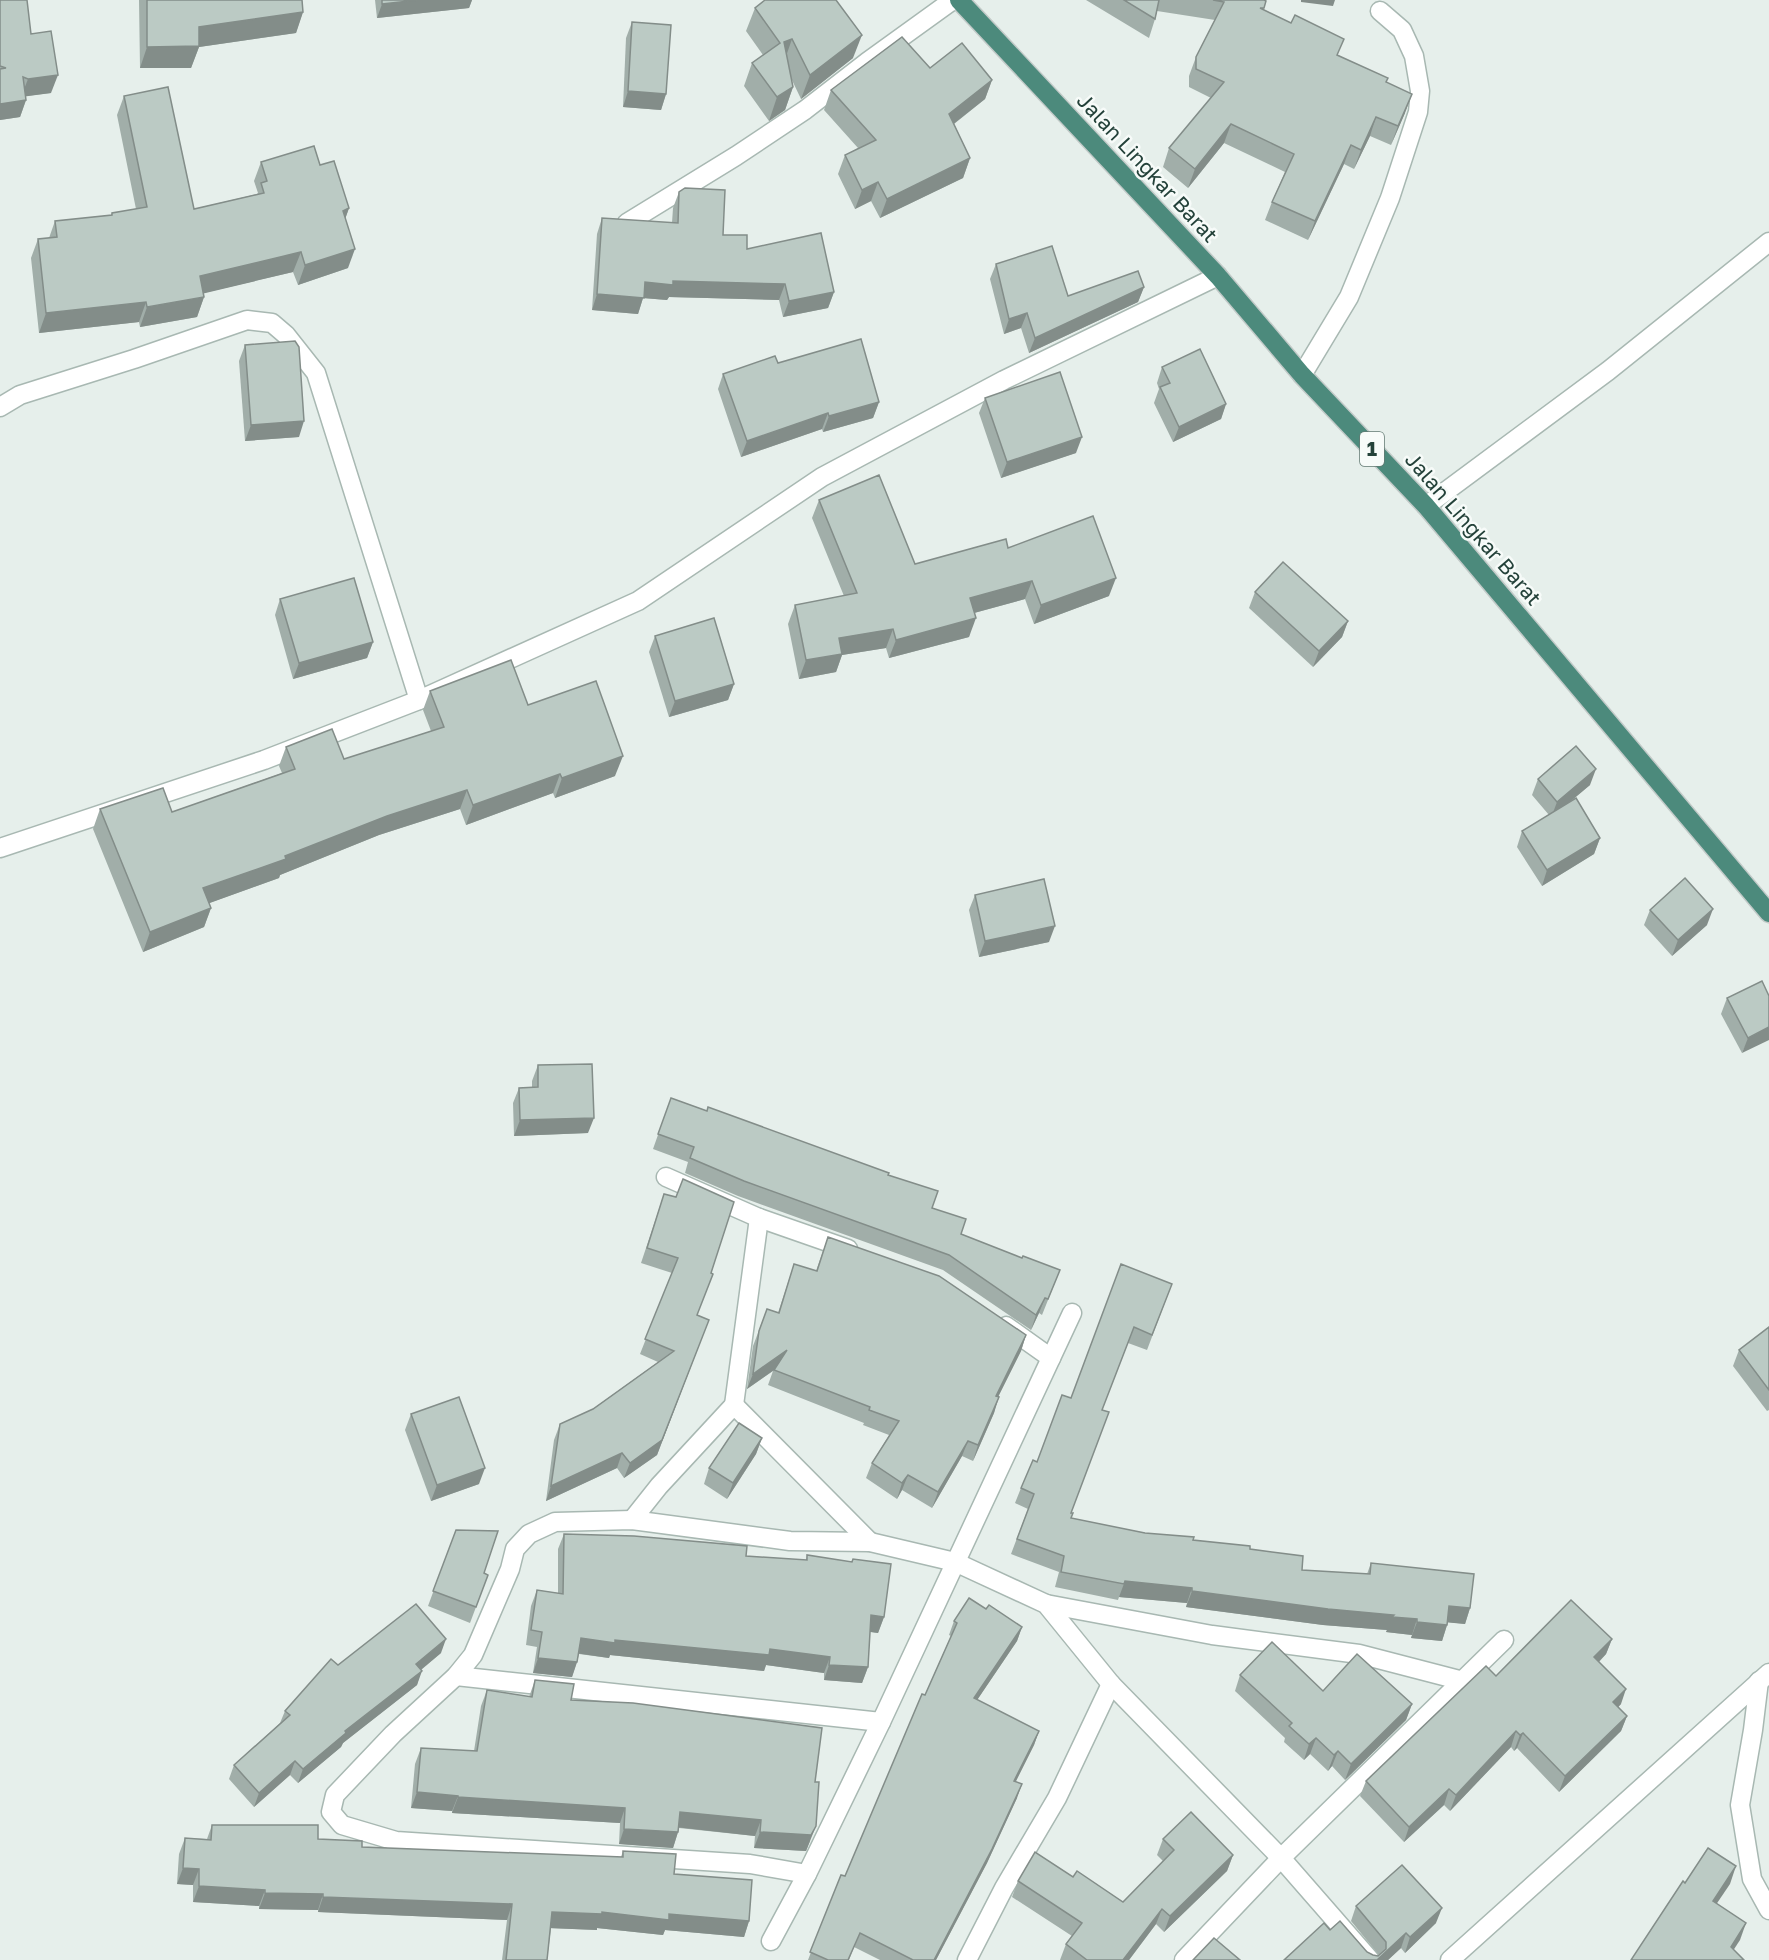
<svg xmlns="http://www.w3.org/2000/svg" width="1769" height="1960" viewBox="0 0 1769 1960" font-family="'Golos Text',sans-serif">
  <rect width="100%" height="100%" fill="#e6efeb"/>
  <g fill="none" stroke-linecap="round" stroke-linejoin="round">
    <g stroke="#a8b8b2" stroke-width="21">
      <g id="minor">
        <path d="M627,223L736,156L805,110L867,62L953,0"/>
        <path d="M1302,375L1349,297L1390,198L1418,112L1420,91L1414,56L1402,30L1380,11"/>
        <path d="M0,407L20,395L134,359L247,320L272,323L286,335L316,373L419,700"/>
        <path d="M1426,506L1608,371L1769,242"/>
        <path d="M0,848L264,760L419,700L638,601L822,477L1004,380L1218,276"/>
        <path d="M666,1177L759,1218L848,1249"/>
        <path d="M1006,1326L1051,1358"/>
        <path d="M734,1405L759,1218"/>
        <path d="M632,1520L659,1486L734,1405L870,1542"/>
        <path d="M1046,1604L1212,1635L1359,1654L1463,1681"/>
        <path d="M456,1676L881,1722"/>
        <path d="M1759,1681L1753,1730L1740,1805L1752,1879L1769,1910"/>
        <path d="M807,1874L750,1864L396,1841L342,1825L331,1812L335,1795L393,1734L456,1676L473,1655L510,1569L515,1549L529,1534L555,1522L632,1520L790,1541L870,1542L955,1562L1046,1604L1111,1684L1281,1858L1370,1960"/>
        <path d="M771,1941L807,1874L881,1722L1072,1313"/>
        <path d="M967,1960L1004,1888L1057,1798L1111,1684"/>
        <path d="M1184,1960L1281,1858L1504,1640"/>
        <path d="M1450,1960L1769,1673"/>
      </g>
    </g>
    <g stroke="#c2cac8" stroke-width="21">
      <path id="trunk" d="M959,0L1218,276L1302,375L1426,506L1769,913"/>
    </g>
    <use href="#minor" stroke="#fff" stroke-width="18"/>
    <use href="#trunk" stroke="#4c8a7c" stroke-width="18"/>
  </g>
  <g fill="#a1aea9">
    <path d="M0,0L31,34L51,93L26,96V100L20,117L0,120Z"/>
    <path d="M139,0H302L303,12L296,33L199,47L191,68H140Z"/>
    <path d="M375,0H472L469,8L377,18Z"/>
    <path d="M1086,0H1264L1266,1L1263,9L1338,55L1387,82L1405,113L1391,145L1370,136L1354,169L1344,164L1308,240L1265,220L1272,202L1285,172L1224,143L1188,188L1163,167L1169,148L1211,98L1189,87V76L1196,57L1215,20L1157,11L1155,19L1149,38Z"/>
    <path d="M755,8L853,58L801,99L791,78L793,87L785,110L769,121L744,86L752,63L763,55L746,31Z"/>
    <path d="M632,22L666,94L661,110L623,107L626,38Z"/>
    <path d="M930,68L992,80L985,99L954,124L970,158L963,178L880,218L871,201L855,209L838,174L845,155L858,148L824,110L831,90Z"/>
    <path d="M124,96L194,209L257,194L258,193L254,181L261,162L320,165L349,208L345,219L348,268L298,285L293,272L203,293L204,297L197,317L140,327L139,322L39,333L31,258L38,239L49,238L55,221L111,215L112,213L136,209L117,115Z"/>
    <path d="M679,192L723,235L747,249L834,292L828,308L783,317L779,300L669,297L667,300L643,298L638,314L592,310L597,234L602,218L672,223L673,208Z"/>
    <path d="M996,264L1068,296L1144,287L1138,302L1029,353L1021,328L1004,334L990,279Z"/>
    <path d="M245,345L299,437L245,441L239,361Z"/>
    <path d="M778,363L879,402L873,418L823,432L822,429L741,457L718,389L723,374Z"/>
    <path d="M1162,367L1226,404L1221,419L1173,442L1154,403L1159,389L1157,383Z"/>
    <path d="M985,398L1076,453L1001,478L979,413Z"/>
    <path d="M819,500L915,564L1008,548L1109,596L1034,624L1025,599L974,613L969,637L889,658L886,648L842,655L836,672L799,679L788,624L795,605L844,596L812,518Z"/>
    <path d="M1255,592L1348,621L1342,637L1313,667L1249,608Z"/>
    <path d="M280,599L373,642L367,658L293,679L275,615Z"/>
    <path d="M655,636L734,684L728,700L669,717L649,652Z"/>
    <path d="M430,691L528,705L615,776L555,798L553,793L466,825L460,809L379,835L280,875L279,878L209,903L211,908L204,927L143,952L93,829L100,809L172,812L282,773L279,766L286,747L344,759L431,731L423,710Z"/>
    <path d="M1538,779L1590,785L1569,802L1600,838L1594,854L1542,886L1517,847L1522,831L1549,815L1532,795Z"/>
    <path d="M975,895L1049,942L979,957L969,910Z"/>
    <path d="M1650,910L1707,925L1672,956L1644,925Z"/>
    <path d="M1769,996L1742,1053L1721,1014L1727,998Z"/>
    <path d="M538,1065L588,1133L514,1136L513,1103L519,1088L532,1087V1081Z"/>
    <path d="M671,1098L888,1175L932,1208L961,1234L1022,1258L1060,1270L1042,1315L1039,1313L1031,1330L943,1270L738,1196L685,1173L688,1162L653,1149Z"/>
    <path d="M664,1194L703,1335L657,1455L624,1478L617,1468L546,1501L554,1440L560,1424L593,1409L658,1362L640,1354L672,1273L641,1263Z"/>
    <path d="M828,1237L1026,1335L1021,1351L998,1397L994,1413L973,1461L962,1456L932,1508L902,1490L897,1499L866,1478L872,1463L889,1435L863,1425L864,1423L768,1385L773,1371L747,1389L753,1346L767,1309L778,1313L794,1264L816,1271Z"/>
    <path d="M1172,1284L1147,1350L1128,1343L1102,1410L1071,1513V1518L1145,1533L1193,1540L1250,1549L1302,1570L1367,1574L1371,1563L1470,1608L1465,1624L1448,1622L1442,1641L1411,1638L1412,1635L1386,1632L1387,1630L1323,1625L1186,1607L1187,1603L1119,1597L1118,1600L1055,1587L1059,1572L1011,1554L1028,1509L1015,1503L1021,1488L1037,1462L1071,1398Z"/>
    <path d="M1769,1327V1410L1767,1411L1733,1366L1739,1350Z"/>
    <path d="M411,1414L479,1484L431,1501L405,1430Z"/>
    <path d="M762,1438L756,1454L727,1499L704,1484L709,1468Z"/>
    <path d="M456,1530L484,1573L488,1575L470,1623L428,1606Z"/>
    <path d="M564,1534L746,1556L806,1560L807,1555L852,1562L853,1559L884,1617L878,1633L870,1632L868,1667L862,1683L824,1680V1673L766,1665L764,1671L610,1655L609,1658L579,1654L577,1662L572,1677L533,1673L537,1647L526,1645L531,1606L537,1590L558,1593V1549Z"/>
    <path d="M986,1609L1022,1627L1017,1641L977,1700L1039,1731L1034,1745L1016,1781L1017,1798L987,1863L936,1960H880L854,1947L849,1960H808L841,1875L845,1876L951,1636L949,1635L954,1621Z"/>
    <path d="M1612,1639L1606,1654L1599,1662L1621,1704L1618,1707L1627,1716L1621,1731L1559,1792L1517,1748L1514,1751L1511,1747L1450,1811L1444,1805L1404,1842L1360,1796L1366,1781L1496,1676Z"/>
    <path d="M441,1653L421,1670L417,1685L343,1743L341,1747L298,1783L290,1775L254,1807L229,1779L234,1765L280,1723L285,1711L338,1665Z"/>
    <path d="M1240,1675L1323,1691L1412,1704L1406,1720L1345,1780L1332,1766L1328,1771L1310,1754L1304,1760L1284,1742L1285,1738L1235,1691Z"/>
    <path d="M535,1680L571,1700L815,1782L810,1841L806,1851L754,1848L755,1836L679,1828L678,1832L673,1848L619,1844L620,1823L452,1813V1811L411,1808L415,1764L421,1748L474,1751L481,1706L487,1690L529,1697Z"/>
    <path d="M212,1825L318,1839L362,1847L621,1857L623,1851L674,1874L749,1921L744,1937L665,1930L663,1935L597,1928V1930L551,1928L547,1960H502L507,1920L318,1912V1910L259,1909V1906L193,1902V1885L177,1884L179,1854L185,1838L207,1839Z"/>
    <path d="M1163,1839L1233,1855L1227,1871L1164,1932L1156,1924L1129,1960H1060L1066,1944L1072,1936L1012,1897L1018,1881L1073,1877L1123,1902L1163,1861L1157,1855Z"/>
    <path d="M1356,1906L1436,1923L1405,1953L1401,1948L1388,1960H1284L1330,1930L1373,1955L1378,1956L1379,1955L1351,1921Z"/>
  </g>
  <g fill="#838d89">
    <path d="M418,0H472L469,8L377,18L382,4Z"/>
    <path d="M1301,0H1335L1333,6L1301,2Z"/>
    <path d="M303,12L296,33L199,47L191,68H140L147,47L199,27Z"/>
    <path d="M862,35L853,58L801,99L810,75Z"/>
    <path d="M792,39L784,62V42Z"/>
    <path d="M58,75L51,93L21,97L28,79Z"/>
    <path d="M992,80L985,99L942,133L949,114Z"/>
    <path d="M793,87L785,110L769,121L777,97Z"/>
    <path d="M628,91L666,94L661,110L623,107Z"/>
    <path d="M1412,94L1405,113L1391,145L1398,126Z"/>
    <path d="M26,100L20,117L0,120V104Z"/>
    <path d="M1376,117L1370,136L1354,169L1361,150Z"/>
    <path d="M1231,124L1224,143L1188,188L1195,169Z"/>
    <path d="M1351,145L1344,164L1308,240L1315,221Z"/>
    <path d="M970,158L963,178L880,218L887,199Z"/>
    <path d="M878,182L871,201L855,209L862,190Z"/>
    <path d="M349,208L342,228L343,211Z"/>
    <path d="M355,249L348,268L298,285L305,265Z"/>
    <path d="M301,252L293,272L193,296L200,276Z"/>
    <path d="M673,281L785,284L779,300L669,297L667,300L643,298L638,314L592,310L597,294L645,282Z"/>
    <path d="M1144,287L1138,302L1029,353L1035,338Z"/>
    <path d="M834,292L828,308L783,317L789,301Z"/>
    <path d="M204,297L197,317L140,327L147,307Z"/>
    <path d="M146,302L139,322L39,333L46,313Z"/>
    <path d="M1027,313L1021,328L1004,334L1009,319Z"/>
    <path d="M879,402L873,418L823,432L829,416Z"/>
    <path d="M1226,404L1221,419L1173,442L1179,427Z"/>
    <path d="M828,413L822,429L741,457L747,441Z"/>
    <path d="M304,421L299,437L245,441L251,425Z"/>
    <path d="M1082,437L1076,453L1001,478L1007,462Z"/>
    <path d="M1116,578L1109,596L1034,624L1041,605Z"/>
    <path d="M1032,581L1025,599L963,616L970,598Z"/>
    <path d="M976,618L969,637L889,658L896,640Z"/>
    <path d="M1348,621L1342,637L1313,667L1319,651Z"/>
    <path d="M893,629L886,648L842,655L836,672L799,679L806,660L839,638Z"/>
    <path d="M373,642L367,658L293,679L299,663Z"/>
    <path d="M734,684L728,700L669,717L675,701Z"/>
    <path d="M623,756L615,776L555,798L562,778Z"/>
    <path d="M1596,769L1590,785L1551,818L1557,802Z"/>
    <path d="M560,774L553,793L466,825L473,805Z"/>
    <path d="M467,790L460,809L379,835L280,875L279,878L196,908L203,888L387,816Z"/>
    <path d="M1600,838L1594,854L1542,886L1547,870Z"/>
    <path d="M211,908L204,927L143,952L150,932Z"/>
    <path d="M1713,909L1707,925L1672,956L1678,940Z"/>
    <path d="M1055,926L1049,942L979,957L985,941Z"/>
    <path d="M1769,1027V1040L1742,1053L1748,1038Z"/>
    <path d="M594,1118L588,1133L514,1136L520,1120Z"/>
    <path d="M1045,1298L1039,1313L1031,1330L1036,1315Z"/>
    <path d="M703,1335L657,1455L624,1478L630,1463Z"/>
    <path d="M1026,1335L1021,1351L991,1411L996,1396Z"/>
    <path d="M787,1350L781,1365L747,1389L753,1374Z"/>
    <path d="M999,1397L994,1413L973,1461L978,1445Z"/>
    <path d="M762,1438L756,1454L727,1499L733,1483Z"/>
    <path d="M968,1441L962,1456L932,1508L938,1492Z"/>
    <path d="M622,1453L617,1468L546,1501L551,1486Z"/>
    <path d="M485,1468L479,1484L431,1501L437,1485Z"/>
    <path d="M908,1475L902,1490L897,1499L902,1483Z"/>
    <path d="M1125,1581L1192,1588L1187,1603L1119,1597Z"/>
    <path d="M1192,1591L1394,1615L1417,1619L1412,1635L1386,1632L1387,1630L1323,1625L1186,1607Z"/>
    <path d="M1449,1606L1470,1608L1465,1624L1443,1622Z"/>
    <path d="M871,1615L884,1617L878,1633L865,1631Z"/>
    <path d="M1417,1622L1447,1625L1442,1641L1411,1638Z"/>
    <path d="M1022,1627L1017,1641L969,1712L974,1698Z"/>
    <path d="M581,1638L770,1649L830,1657L824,1673L766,1665L764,1671L610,1655L609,1658L575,1653Z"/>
    <path d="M446,1639L441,1653L411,1678L416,1664Z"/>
    <path d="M1612,1639L1606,1654L1588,1673L1594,1657Z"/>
    <path d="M538,1658L577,1662L572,1677L533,1673Z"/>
    <path d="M829,1665L868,1667L862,1683L824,1680Z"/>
    <path d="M422,1671L417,1685L343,1743L341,1747L298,1783L303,1769L345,1731Z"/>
    <path d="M1626,1689L1621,1704L1608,1718L1613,1702Z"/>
    <path d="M1412,1704L1406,1720L1345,1780L1351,1764Z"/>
    <path d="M1627,1716L1621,1731L1559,1792L1565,1776Z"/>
    <path d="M1039,1731L1034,1745L1009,1795L1014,1781Z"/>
    <path d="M1516,1731L1511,1747L1450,1811L1456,1795Z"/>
    <path d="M1523,1733L1517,1748L1514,1751L1520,1735Z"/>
    <path d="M1316,1738L1310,1754L1304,1760L1309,1744Z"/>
    <path d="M1338,1751L1332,1766L1328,1771L1334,1755Z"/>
    <path d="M295,1761L290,1775L254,1807L259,1793Z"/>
    <path d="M1022,1784L1017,1798L987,1863L936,1960H934Z"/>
    <path d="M1449,1789L1444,1805L1404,1842L1409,1827Z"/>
    <path d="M417,1792L458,1796L452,1811L411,1808Z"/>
    <path d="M458,1797L625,1808L620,1823L452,1813Z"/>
    <path d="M680,1812L761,1820L755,1836L675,1827Z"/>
    <path d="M816,1826L806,1851L754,1848L760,1832Z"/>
    <path d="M624,1829L678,1832L673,1848L619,1844Z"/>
    <path d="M1233,1855L1227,1871L1164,1932L1170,1916Z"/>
    <path d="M1736,1866L1730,1884L1707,1918L1713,1901Z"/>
    <path d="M183,1868L199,1869L193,1885L177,1884Z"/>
    <path d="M199,1886L265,1890L259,1906L193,1902Z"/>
    <path d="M265,1893L323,1894L318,1910L259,1909Z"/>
    <path d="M323,1897L512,1904L507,1920L318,1912Z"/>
    <path d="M1442,1908L1436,1923L1405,1953L1410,1937Z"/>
    <path d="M1162,1909L1156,1924L1129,1960H1123Z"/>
    <path d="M552,1912H602L669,1914L749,1921L744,1937L665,1930L663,1935L597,1928V1930L547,1928Z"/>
    <path d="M1746,1923L1740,1940L1727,1960L1731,1947Z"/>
    <path d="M1406,1933L1401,1948L1388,1960H1377Z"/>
  </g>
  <g fill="#bbcac4" stroke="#838d89" stroke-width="1.5">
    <path d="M0,0H27L31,34L51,31L58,75L28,79L23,77L26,100L0,104V69L6,68L0,66Z"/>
    <path d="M147,0H302L303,12L199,27V46L147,47Z"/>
    <path d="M382,0H418L382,4Z"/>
    <path d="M765,0H836L862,35L810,75L792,39L784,42L793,87L777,97L752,63L780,43L755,8Z"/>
    <path d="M1124,0H1159L1155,19Z"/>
    <path d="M1213,0H1264L1266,1L1264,8H1260L1291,23L1295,15L1344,39L1337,55L1388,78L1386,82L1412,94L1398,126L1376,117L1361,150L1351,145L1315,221L1272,202L1294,154L1231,124L1195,169L1169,148L1224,82L1196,69V57L1224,2Z"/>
    <path d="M632,22L671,25L666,94L628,91Z"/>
    <path d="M902,37L930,68L962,43L992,80L949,114L970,158L887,199L878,182L862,190L845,155L876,140L831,90Z"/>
    <path d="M168,87L194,209L264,193L261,183L267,181L261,162L314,146L320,165L334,161L349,208L343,211L355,249L305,265L301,252L200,276L204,297L147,307L146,302L46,313L38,239L57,237L55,221L112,215V213L147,207L124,96Z"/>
    <path d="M685,188L725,190L723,235H747V249L821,233L834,292L789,301L785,284L673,281V285L645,282L644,298L597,294L602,218L678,223L679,192Z"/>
    <path d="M1052,246L1068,296L1138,271L1144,287L1035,338L1027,313L1009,319L996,264Z"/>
    <path d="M861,339L879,402L829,416L828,413L747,441L723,374L775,356L778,363Z"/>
    <path d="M295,341L299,347L304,421L251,425L245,345Z"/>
    <path d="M1200,349L1226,404L1179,427L1160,387L1170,383L1162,367Z"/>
    <path d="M1060,372L1082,437L1007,462L985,398Z"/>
    <path d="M879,475L915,564L1006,539L1008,548L1093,516L1116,578L1041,605L1032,581L970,598L976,618L896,640L893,629L839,638L842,654L806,660L795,605L857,593L819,500Z"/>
    <path d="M1283,562L1348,621L1319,651L1255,592Z"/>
    <path d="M354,578L373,642L299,663L280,599Z"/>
    <path d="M714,618L734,684L675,701L655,636Z"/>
    <path d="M511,660L528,705L596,681L623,756L562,778L560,774L473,805L467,790L387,816L285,856L286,859L203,888L211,908L150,932L100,809L163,788L172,812L295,769L286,747L332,729L344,759L444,727L430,691Z"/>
    <path d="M1576,746L1596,769L1557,802L1538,779Z"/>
    <path d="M1576,798L1600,838L1547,870L1522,831Z"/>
    <path d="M1685,878L1713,909L1678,940L1650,910Z"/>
    <path d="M1044,879L1055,926L985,941L975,895Z"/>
    <path d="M1762,981L1769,996V1027L1748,1038L1727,998Z"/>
    <path d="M592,1064L594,1118L520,1120L519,1088L538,1087V1065Z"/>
    <path d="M671,1098L707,1111L708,1107L889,1173L888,1175L938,1191L932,1208L966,1219L961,1234L1022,1258L1023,1256L1060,1270L1048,1299L1045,1298L1036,1315L949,1255L744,1181L690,1158L694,1147L658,1134Z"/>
    <path d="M683,1179L734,1202L711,1273L713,1274L697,1315L709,1320L662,1440L630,1463L622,1453L551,1486L560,1424L593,1409L674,1351L645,1339L678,1258L647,1248L664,1194L676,1197Z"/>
    <path d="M828,1237L939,1276L1026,1335L996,1396L999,1397L978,1445L968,1441L938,1492L908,1475L902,1483L872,1463L899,1421L869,1410L870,1407L774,1370L787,1350L753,1374L759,1331L767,1309L779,1313L794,1264L817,1271Z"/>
    <path d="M1121,1264L1172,1284L1152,1335L1134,1327L1102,1410L1109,1412L1071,1513H1073L1071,1518L1145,1533L1194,1537L1193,1540L1250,1546V1549L1303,1556L1302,1570L1370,1574L1371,1563L1474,1574L1470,1608L1449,1606L1447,1625L1417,1622V1619L1392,1617L1394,1615L1328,1609L1192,1591V1588L1125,1581L1124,1584L1061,1572L1064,1556L1017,1539L1034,1494L1021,1488L1033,1460L1037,1462L1062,1395L1071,1398Z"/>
    <path d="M1769,1327V1390L1739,1350Z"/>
    <path d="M459,1397L485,1468L437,1485L411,1414Z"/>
    <path d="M739,1423L762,1438L733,1483L709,1468Z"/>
    <path d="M456,1530L498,1531L484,1573L488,1575L476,1607L433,1591Z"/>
    <path d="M564,1534L634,1536L747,1546L746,1556L807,1560V1555L852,1562L853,1559L891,1564L884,1617L871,1615L868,1667L829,1665L830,1657L770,1649L769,1655L615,1640V1643L581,1638L577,1662L538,1658L542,1632L531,1630L537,1590L563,1594Z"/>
    <path d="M969,1598L986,1609L989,1605L1022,1627L974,1698L1039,1731L1014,1781L1022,1784L992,1849L934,1960H913L860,1933L848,1960H828L810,1952L841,1875L845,1876L922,1694L925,1695L957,1623L954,1621Z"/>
    <path d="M1571,1600L1612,1639L1594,1657L1626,1689L1613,1702L1627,1716L1565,1776L1523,1733L1520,1735L1516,1731L1456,1795L1449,1789L1409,1827L1366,1781L1486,1666L1496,1676Z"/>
    <path d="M416,1604L446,1639L416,1664L422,1671L345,1731L346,1733L303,1769L295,1761L259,1793L234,1765L290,1715L285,1711L331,1659L338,1665Z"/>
    <path d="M1272,1642L1323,1691L1357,1654L1412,1704L1351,1764L1338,1751L1334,1755L1316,1738L1309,1744L1289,1726L1292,1723L1240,1675Z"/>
    <path d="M535,1680L574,1684L571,1700L633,1703L822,1728L815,1782H819L816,1826L811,1835L760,1832L761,1820L680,1812L678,1832L624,1829L625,1808L458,1797V1796L417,1792L421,1748L477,1751L487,1690L532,1697Z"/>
    <path d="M1191,1812L1233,1855L1170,1916L1162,1909L1123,1960H1087L1066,1944L1082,1923L1018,1881L1035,1852L1073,1877L1077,1871L1123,1902L1174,1850L1163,1839Z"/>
    <path d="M212,1825H318V1839L362,1841V1847L623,1857V1851L676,1854L674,1874L752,1880L749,1921L669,1914V1920L602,1912V1914L552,1912L547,1960H506L512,1904L323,1897V1894L265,1893V1890L199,1886V1869L183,1868L185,1838L211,1840Z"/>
    <path d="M1708,1848L1736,1866L1713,1901L1746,1923L1731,1947L1744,1960H1631L1683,1881L1685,1883Z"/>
    <path d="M1402,1865L1442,1908L1410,1937L1406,1933L1377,1960H1284L1324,1923L1330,1930L1340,1921L1367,1952L1373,1955L1378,1956L1386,1949V1942L1356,1906Z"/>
    <path d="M1214,1938L1240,1960H1193Z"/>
  </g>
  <g text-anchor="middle" stroke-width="5" stroke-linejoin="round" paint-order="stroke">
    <rect fill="#f7fbf9" stroke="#637a73" stroke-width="1.5" x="1360" y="432" width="24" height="34" rx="4.5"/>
    <g font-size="20" font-weight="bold" fill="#24423a">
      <text x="1372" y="456">1</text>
    </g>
    <g font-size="21" fill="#24423a" stroke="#f7fbf9">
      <text transform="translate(1147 168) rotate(47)" y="7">Jalan Lingkar Barat</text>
      <text transform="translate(1473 529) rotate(49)" y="7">Jalan Lingkar Barat</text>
    </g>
  </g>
</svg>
